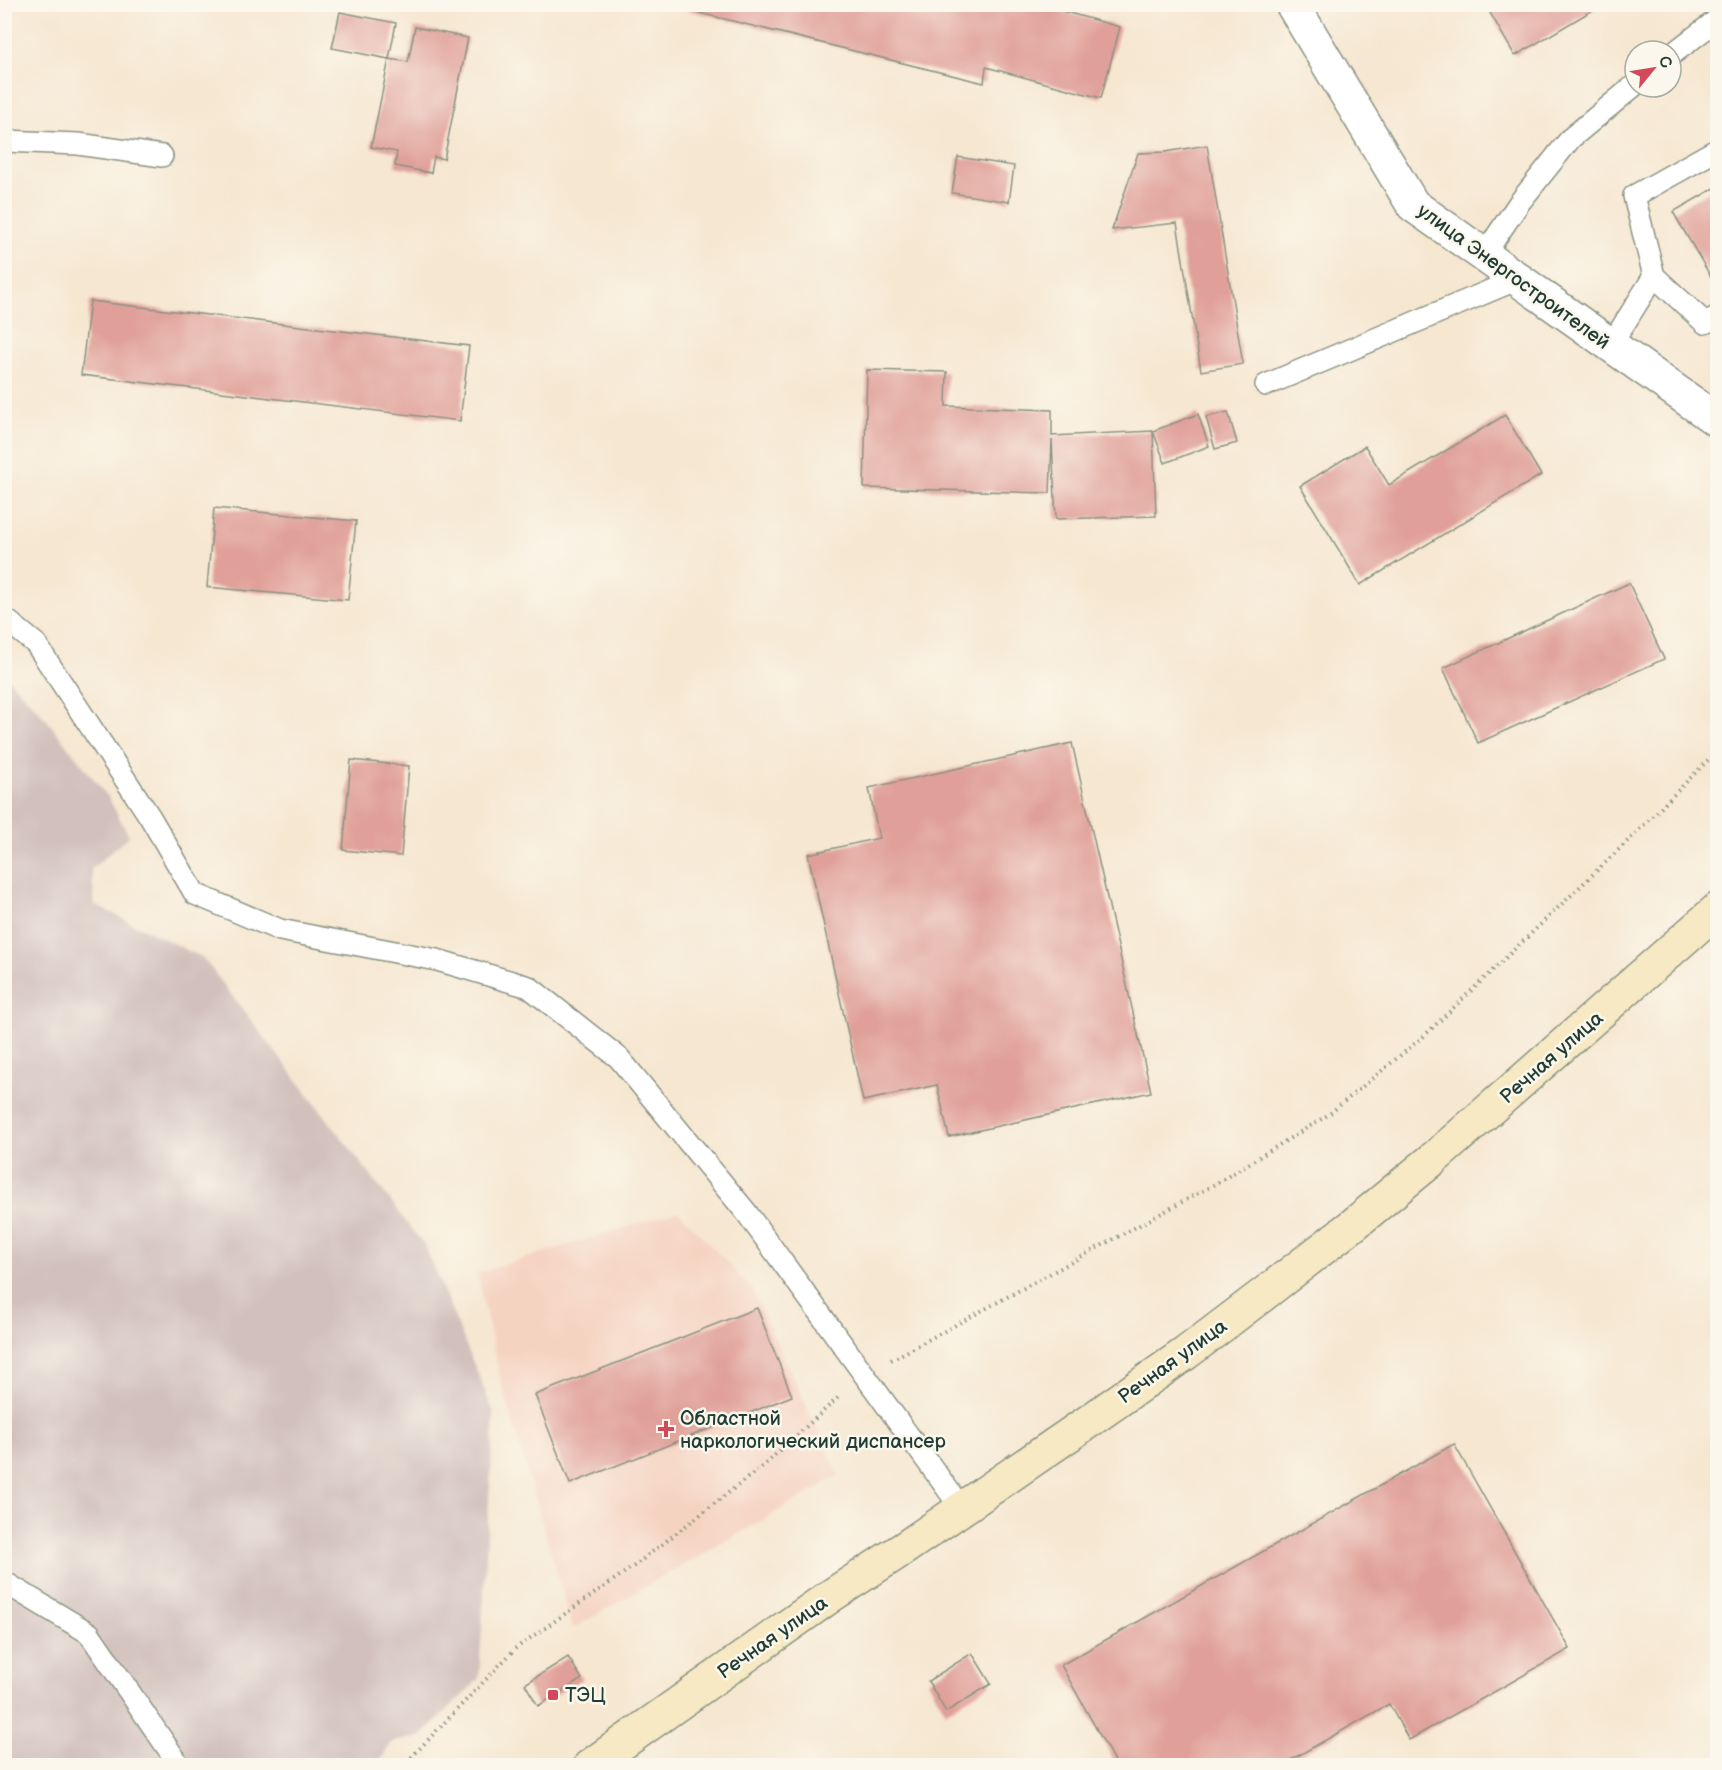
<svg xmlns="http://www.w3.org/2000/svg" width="1722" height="1770" viewBox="0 0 1722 1770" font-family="'Balsamiq Sans',sans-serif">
  <rect width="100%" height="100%" fill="#fbf7ec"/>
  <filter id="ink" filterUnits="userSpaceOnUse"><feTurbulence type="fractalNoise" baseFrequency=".0167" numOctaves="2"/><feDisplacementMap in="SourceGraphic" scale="12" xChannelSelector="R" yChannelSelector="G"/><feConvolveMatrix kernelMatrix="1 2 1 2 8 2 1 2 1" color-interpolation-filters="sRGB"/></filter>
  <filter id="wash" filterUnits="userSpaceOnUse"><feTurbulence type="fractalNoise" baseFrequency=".008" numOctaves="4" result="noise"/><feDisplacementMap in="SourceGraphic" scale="24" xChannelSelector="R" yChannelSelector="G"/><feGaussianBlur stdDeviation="1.35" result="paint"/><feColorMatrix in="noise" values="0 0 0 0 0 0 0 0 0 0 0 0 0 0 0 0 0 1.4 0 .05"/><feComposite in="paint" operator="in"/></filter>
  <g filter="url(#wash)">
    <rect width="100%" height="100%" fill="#f6e7d1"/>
    <path fill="#f5d3c1" d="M678,1211L752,1289L839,1476L573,1628L501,1382L477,1273Z"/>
    <path fill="#d1c0bc" d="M4,674L46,719L108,797L129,836L91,869L95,905L203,958L425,1246L494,1413L479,1679L420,1737L392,1742L377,1765H5Z"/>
    <g id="blocks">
      <g fill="#e0a099">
        <path d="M663,4H1037L1120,27L1101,98L986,67L984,83Z"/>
        <path d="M1485,4H1603L1515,56Z"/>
        <path d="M340,12L396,23L389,59L332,48Z"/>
        <path d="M415,27L468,38L444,159L434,157L431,173L395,166L397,152L371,147L389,59L408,62Z"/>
        <path d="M1207,145L1243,364L1201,371L1177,223L1112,230L1138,153L1165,152Z"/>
        <path d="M958,157L1014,166L1009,202L952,193Z"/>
        <path d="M1718,186V289L1673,212Z"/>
        <path d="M90,301L469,346L460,421L81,375Z"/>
        <path d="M867,370L947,372L946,406L1052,410V436L1153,431L1156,516L1056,519L1052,440L1050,493L864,488Z"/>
        <path d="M1228,412L1237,443L1215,449L1206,417Z"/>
        <path d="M1198,414L1209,446L1165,463L1153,431Z"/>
        <path d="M1505,415L1541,475L1360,585L1300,486L1365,446L1389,485Z"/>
        <path d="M214,508L356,521L348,600L207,587Z"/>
        <path d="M1629,583L1664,659L1478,743L1443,668Z"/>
        <path d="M1072,743L1151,1092L949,1137L937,1085L863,1101L808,854L879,838L869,788Z"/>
        <path d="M351,760L409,766L401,856L343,850Z"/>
        <path d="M757,1308L792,1396L570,1484L535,1395Z"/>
        <path d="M1454,1444L1570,1649L1409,1740L1389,1704L1280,1766H1117L1061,1665Z"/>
        <path d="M972,1653L991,1684L946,1712L928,1681Z"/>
        <path d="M568,1657L582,1679L538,1706L525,1684Z"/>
      </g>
    </g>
  </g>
  <g filter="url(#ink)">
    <use href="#blocks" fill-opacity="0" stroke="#8a9282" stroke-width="1.5"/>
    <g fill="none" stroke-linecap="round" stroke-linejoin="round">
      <g stroke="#8a9282" stroke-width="24">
        <g id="lane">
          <path d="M1671,55L1718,19"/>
          <path d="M4,141L78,144L162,156"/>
          <path d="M1718,149L1634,196L1654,276L1705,323L1718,316"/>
          <path d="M1484,255L1519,203L1571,138L1635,85"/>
          <path d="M1611,345L1654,276"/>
          <path d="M1266,385L1518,279"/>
          <path d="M4,618L36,644L150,817L195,894L280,930L437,960L529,987L619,1058L746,1212L962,1509"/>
          <path d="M4,1582L89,1633L180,1766"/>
        </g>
      </g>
      <g stroke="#8a9282" stroke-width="36">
        <path id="street" d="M1292,4L1413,205L1718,421"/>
      </g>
      <g stroke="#8a9282" stroke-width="36">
        <path id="secondary" d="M590,1766L829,1597L906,1547L1095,1417L1186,1353L1269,1290L1353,1225L1432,1160L1718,909"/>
      </g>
      <g stroke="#8a9282" stroke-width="4" stroke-dasharray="1.5 4.5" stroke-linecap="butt">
        <path d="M891,1360L1217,1183L1328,1115L1424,1036L1633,836L1718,750"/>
        <path d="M403,1766L516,1648L634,1566L764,1465L841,1395"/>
      </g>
      <use href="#lane" stroke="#fff" stroke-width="21"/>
      <use href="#street" stroke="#fff" stroke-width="33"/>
      <use href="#secondary" stroke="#f6e9c3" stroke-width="33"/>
    </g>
  </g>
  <g fill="#d1495b" stroke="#fbf7ec" stroke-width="2">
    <path d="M663 1420h6v6h6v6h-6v6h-6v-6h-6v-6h6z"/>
    <rect x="547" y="1689" width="12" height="12" rx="3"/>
  </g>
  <g text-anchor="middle" stroke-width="5" stroke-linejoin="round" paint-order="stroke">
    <g font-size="20" fill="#1f3d34" stroke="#fbf7ec">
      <text transform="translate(1514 276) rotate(36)" y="7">улица Энергостроителей</text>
      <text transform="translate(1551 1057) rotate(-41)" y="7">Речная улица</text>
      <text transform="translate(1172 1361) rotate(-36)" y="7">Речная улица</text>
      <text transform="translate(772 1637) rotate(-35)" y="7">Речная улица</text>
    </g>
    <g font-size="20" fill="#1f3d34" stroke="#fbf7ec" text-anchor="start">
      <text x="680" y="1425">Областной<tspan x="680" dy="23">наркологический диспансер</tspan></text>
      <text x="565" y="1702">ТЭЦ</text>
    </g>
  </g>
  <rect width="1722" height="1770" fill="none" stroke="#fbf7ec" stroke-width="24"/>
  <g transform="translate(1653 69) rotate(60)"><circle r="28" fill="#fbf7ec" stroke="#a3ada2" stroke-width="1.5"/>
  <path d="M0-4.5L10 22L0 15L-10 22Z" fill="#d1495b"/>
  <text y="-9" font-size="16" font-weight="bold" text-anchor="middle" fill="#1f3d34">С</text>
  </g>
</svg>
